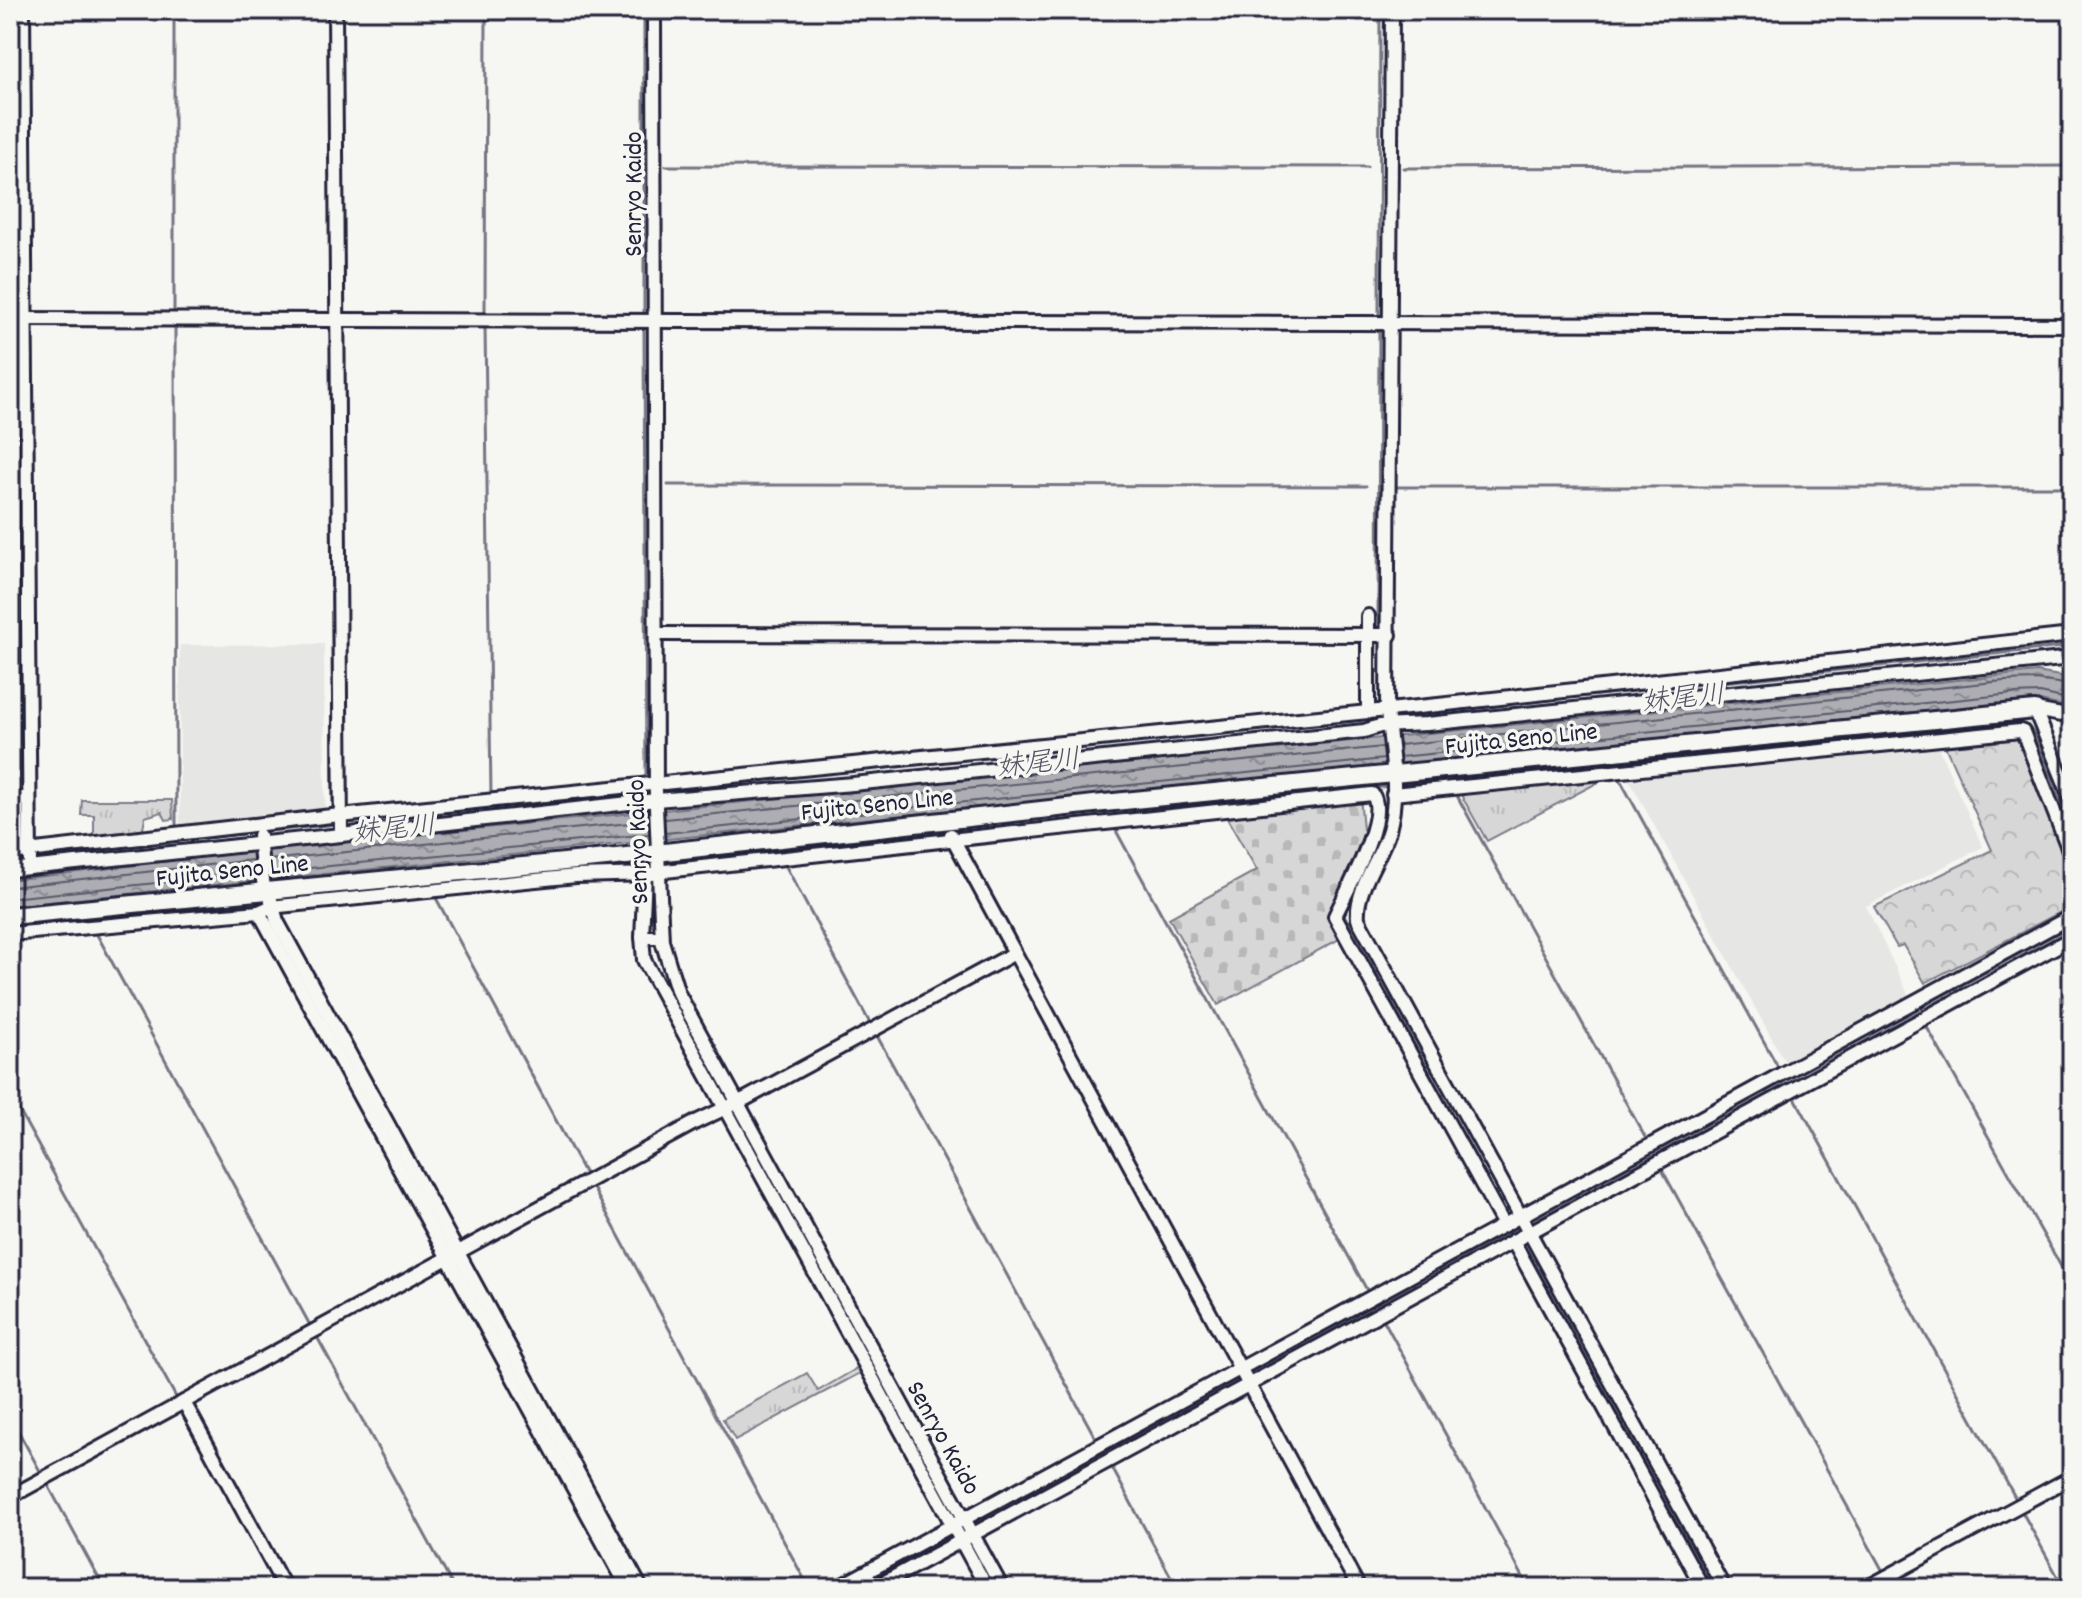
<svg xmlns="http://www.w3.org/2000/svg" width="2082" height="1598" viewBox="0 0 2082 1598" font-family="Dekko,'Klee One',sans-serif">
  <defs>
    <pattern id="grass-tufts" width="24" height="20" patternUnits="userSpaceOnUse" patternTransform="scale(2)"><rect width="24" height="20" fill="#d7d7d7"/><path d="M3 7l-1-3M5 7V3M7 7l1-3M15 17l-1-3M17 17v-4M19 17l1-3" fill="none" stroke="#b8b8b9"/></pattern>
    <pattern id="cemetery-stones" width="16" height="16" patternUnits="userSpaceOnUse" patternTransform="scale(2)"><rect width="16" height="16" fill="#d7d7d7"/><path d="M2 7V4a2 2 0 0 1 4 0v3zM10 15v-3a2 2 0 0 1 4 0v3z" fill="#b8b8b9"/></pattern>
    <pattern id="park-crowns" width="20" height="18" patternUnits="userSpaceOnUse" patternTransform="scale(2)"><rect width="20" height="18" fill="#d7d7d7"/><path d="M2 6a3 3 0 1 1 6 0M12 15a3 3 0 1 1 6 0" fill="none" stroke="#b8b8b9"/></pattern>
    <pattern id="water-ripples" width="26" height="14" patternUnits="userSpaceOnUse" patternTransform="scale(2)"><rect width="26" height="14" fill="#adadb3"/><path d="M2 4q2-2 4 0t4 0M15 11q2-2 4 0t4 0" fill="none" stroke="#8c8c93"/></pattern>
  </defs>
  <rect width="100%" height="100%" fill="#f6f6f2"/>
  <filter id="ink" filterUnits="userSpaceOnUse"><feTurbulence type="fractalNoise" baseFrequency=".0125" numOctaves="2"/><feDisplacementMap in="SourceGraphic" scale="16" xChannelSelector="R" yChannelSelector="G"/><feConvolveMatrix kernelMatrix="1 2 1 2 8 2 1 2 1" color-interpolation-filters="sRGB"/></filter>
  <g filter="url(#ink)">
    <g fill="#e6e6e4">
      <path d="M324,644L325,811L180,830V645Z"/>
      <path d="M1937,745L1983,847L1866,906L1911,1000L1791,1065L1786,1064L1626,774Z"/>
    </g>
    <g fill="url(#grass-tufts)" stroke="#7c7c89" stroke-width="2">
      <path d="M1614,774L1487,841L1460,793Z"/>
      <path d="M82,800H172L173,819L166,820L162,812L145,817L142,835L94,841V815H81Z"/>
      <path d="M861,1366L864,1371L735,1440L723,1419L807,1373L818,1391Z"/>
    </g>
    <path fill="url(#cemetery-stones)" stroke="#7c7c89" stroke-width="2" d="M1360,796L1363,829H1371L1333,913L1343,937L1218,1005L1169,918L1257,870L1225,815Z"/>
    <path fill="url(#park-crowns)" stroke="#7c7c89" stroke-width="2" d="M2018,739L2072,879V906L1925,983L1903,945L1897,947L1874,907L1992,850L1945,746Z"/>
    <path fill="url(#water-ripples)" stroke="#757583" stroke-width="2" d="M2037,672L2072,678V708L2040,701L2014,702L10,906V880L255,851Z"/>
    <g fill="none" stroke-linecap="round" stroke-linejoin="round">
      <g stroke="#5a5a6b" stroke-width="2">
        <path d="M1399,745L2004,681L2036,680L2072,685"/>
        <path d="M1400,757L2013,694L2040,693L2072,700"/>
        <path d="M665,819L1383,747"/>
        <path d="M665,833L1384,759"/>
        <path d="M269,860L649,821"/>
        <path d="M270,872L649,834"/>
        <path d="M10,887L253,860"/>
        <path d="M10,898L254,873"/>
      </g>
      <g stroke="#757583" stroke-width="3">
        <path d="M174,10V312"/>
        <path d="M644,10V318"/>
        <path d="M666,166L1367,167"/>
        <path d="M1403,168L2072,166"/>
        <path d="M1379,315L1380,10"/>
        <path d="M485,316L486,10"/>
        <path d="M175,324L176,832"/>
        <path d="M485,325L491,797"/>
        <path d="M644,326L646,782"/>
        <path d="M664,327L1384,329"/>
        <path d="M1392,329L1784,330"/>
        <path d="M331,350L333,810"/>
        <path d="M668,485L1366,486"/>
        <path d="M1394,487H2072"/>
        <path d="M21,514L22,794"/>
        <path d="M1378,632L1379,327"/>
        <path d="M1374,707L1376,639"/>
        <path d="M1392,716L2072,646"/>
        <path d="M1618,776L1779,1069"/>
        <path d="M1398,785L2020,723L2028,726L2036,737L2072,830"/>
        <path d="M1378,787L1382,804L1381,818"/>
        <path d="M664,789L1384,717"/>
        <path d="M1455,792L1646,1139"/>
        <path d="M344,823L595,796"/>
        <path d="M1114,827L1368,1292"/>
        <path d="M69,852L336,824"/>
        <path d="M698,861L1391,786"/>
        <path d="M783,861L872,1027"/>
        <path d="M587,870L655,866"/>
        <path d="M1357,885L1344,915L1507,1215"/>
        <path d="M352,893L504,877"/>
        <path d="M436,898L586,1176"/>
        <path d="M42,925L269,902"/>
        <path d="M95,931L311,1327"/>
        <path d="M1924,1022L2072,1286"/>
        <path d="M876,1034L1096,1439"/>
        <path d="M10,1094L177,1399"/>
        <path d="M1793,1094L2017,1501"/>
        <path d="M1660,1166L1884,1573"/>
        <path d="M592,1186L809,1588"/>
        <path d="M1522,1241L1712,1588"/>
        <path d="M1382,1317L1529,1588"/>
        <path d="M316,1335L454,1588"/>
        <path d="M10,1416L40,1471"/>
        <path d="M1110,1464L1177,1588"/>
        <path d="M48,1485L104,1588"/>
        <path d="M2020,1508L2064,1588"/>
        <path d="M1888,1580L1892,1588"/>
      </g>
      <g stroke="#adadb3" stroke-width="16">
        <path d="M980,1521L2072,930"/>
        <path d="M861,1588L945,1540"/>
      </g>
      <g stroke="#22223b" stroke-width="18">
        <g id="minor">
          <path d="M23,10L30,868"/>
          <path d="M654,10L656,807L662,941L678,993L1002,1588"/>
          <path d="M1392,10L1387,710C1390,747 1400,793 1389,830C1381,858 1355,889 1358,919L1724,1588"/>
          <path d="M10,319L2072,325"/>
          <path d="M1368,616V712"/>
          <path d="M656,634L1390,635"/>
          <path d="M2072,717L2035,710L2072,801"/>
          <path d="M664,783L1438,705L2072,635"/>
          <path d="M1393,794L2020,731L2023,732L2072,858"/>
          <path d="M340,816L651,784"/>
          <path d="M259,835L264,891"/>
          <path d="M341,835L656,800L853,784L1364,731L1380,726L1427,724L2072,658"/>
          <path d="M951,835L1359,1588"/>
          <path d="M18,852L17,798H27"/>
          <path d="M10,853L340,815"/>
          <path d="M10,870L341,835L335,10"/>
          <path d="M665,871L1372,794C1390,815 1346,892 1335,916L1504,1225"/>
          <path d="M268,890L277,921L641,1588"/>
          <path d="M259,912L628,1588"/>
          <path d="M10,934L259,912L270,907L576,876L652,874"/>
          <path d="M642,937L645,874"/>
          <path d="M661,937H642L644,960L987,1588"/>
          <path d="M1513,1241L1703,1588"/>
          <path d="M184,1402L285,1588"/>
          <path d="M10,1497L698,1121L747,1098L1013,954"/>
          <path d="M837,1588L2072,916"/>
          <path d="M874,1588L2072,938"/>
          <path d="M1866,1588L2072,1477"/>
        </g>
      </g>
      <g stroke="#22223b" stroke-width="22">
        <path id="major" d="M10,916L647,854L1094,804L2035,710"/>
      </g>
      <use href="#minor" stroke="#f6f6f2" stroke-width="12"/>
      <use href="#major" stroke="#f6f6f2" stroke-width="16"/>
    </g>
  </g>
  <g text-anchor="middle" stroke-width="7" stroke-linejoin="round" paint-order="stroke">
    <g font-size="26" fill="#22223b" stroke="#f6f6f2">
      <text transform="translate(632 194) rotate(-90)" y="9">Senryo Kaido</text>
      <text transform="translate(1521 737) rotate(-6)" y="9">Fujita Seno Line</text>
      <text transform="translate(877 803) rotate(-6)" y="9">Fujita Seno Line</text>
      <text transform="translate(636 842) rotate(-92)" y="9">Senryo Kaido</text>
      <text transform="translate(232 869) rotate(-6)" y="9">Fujita Seno Line</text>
      <text transform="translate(945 1437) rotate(61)" y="9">Senryo Kaido</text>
    </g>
    <g font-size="28" font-style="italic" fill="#535365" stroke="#f6f6f2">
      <text transform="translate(1683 696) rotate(-6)" y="10">妹尾川</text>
      <text transform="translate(1038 761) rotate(-6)" y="10">妹尾川</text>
      <text transform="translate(394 827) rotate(-6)" y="10">妹尾川</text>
    </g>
  </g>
  <rect width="2082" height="1598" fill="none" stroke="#f6f6f2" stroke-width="40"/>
  <rect x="20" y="20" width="2042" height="1558" fill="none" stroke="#22223b" stroke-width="3" filter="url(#ink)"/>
</svg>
